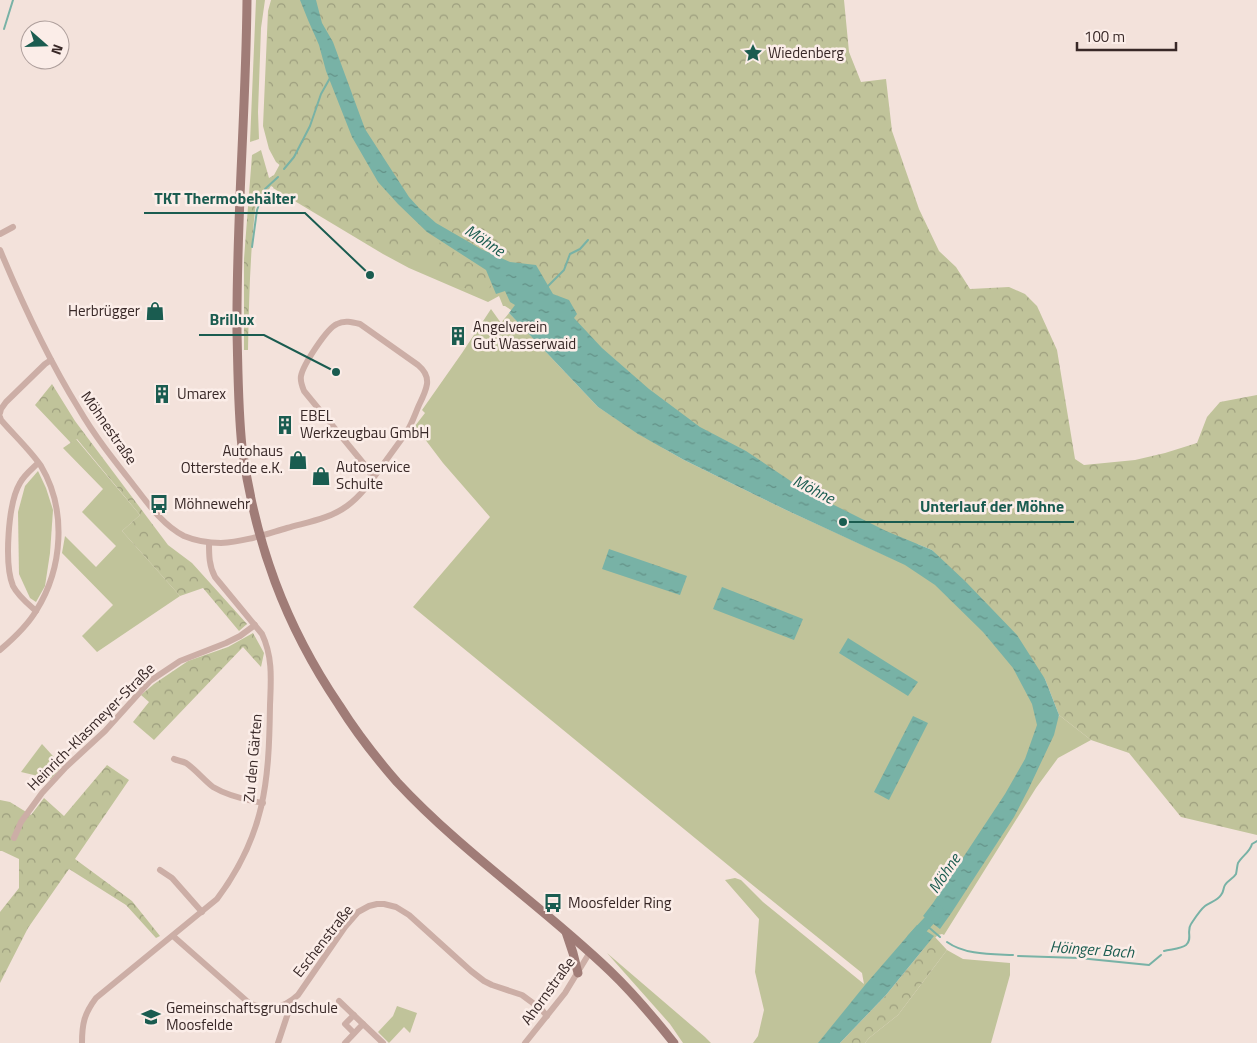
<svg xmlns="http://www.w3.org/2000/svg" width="1257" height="1043" viewBox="0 0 1257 1043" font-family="'Titillium Web',sans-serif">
  <defs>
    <pattern id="forest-crowns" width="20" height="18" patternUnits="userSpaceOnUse" patternTransform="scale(1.25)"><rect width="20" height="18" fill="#c0c39a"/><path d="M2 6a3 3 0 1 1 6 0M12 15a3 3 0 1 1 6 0" fill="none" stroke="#9d9e7e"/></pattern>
    <pattern id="water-ripples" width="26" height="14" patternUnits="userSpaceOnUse" patternTransform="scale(1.25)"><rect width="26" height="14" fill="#78b2a6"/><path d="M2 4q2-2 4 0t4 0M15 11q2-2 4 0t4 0" fill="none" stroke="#639187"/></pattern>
  </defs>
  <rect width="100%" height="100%" fill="#f3e2db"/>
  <g fill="#c0c39a" fill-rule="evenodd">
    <path d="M256,0H265L261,28L258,112L259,139L250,142Z"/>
    <path d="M271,0H321L515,250L916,542L1059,717V715L1091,740L1058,758L1036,788L944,935L942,934L938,935L824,1043H753L758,1036L764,1010L755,972L759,919L725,880L735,878L741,880L763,902L864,984L862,973L734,870L413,607L490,517L443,463L415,426L425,413L422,410L462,353L491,309L501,323L509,313L598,407L647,439L553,357L511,310L505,306H503L499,296L488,302L409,268L383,254L273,188L279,177L282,167L276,162L269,149L263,126L268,11ZM661,447L902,563L786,510L684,460Z"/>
    <path d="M76,439L140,515L122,531L180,596L97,652L82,636L113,605L62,553L65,536L96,567L116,546L82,512L103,489L63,448Z"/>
    <path d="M38,471L46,488L53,510L50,553L45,586L36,602L30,598L19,574L18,512L25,486Z"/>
    <path d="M42,744L62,766L51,779L21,772Z"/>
    <path d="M947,950L963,959L1010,963V975L991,1043H865L869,1038L898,1015Z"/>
    <path d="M607,953L705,1037L711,1043H683L670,1024Z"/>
    <path d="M397,1006L417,1013L410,1033L404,1027L389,1043L378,1032L393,1016Z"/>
  </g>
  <g fill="url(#forest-crowns)">
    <path d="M274,0H299L306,21L318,45L331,97L346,137L372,179L392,201L417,226L434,239L480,269L485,273L491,287L481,295L455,284L445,276L414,257L397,254L382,250L271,186L261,202H256C250,251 249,300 248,350H244V259L252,155L261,150L269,178L274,175L280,164L269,130L268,19L270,9Z"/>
    <path d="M316,0H844L849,52L861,82L886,79L892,131L919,209L939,251L956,267L970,289L1009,287L1025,294L1037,306L1057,350L1075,459L1084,465L1135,460L1165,453L1197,443L1207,417L1220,402L1257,395V835L1181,817L1129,753L1091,740L1059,715L1045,679L932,550L886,531L804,490L746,451L700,427L649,389L602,348L573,318L569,300L554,294L536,266L510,262L481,249L436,223L419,208L409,197L365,129L333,42L322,23Z"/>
    <path d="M52,384L75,421L168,545L192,563L247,624L239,631L203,588L180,596L122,531L140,515L77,439L71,443L35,405Z"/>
    <path d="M253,633L264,653L261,667L243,647L154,740L133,722L149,702L141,695L154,684L188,661L228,647Z"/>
    <path d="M107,765L129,780L75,859L132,901L160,936L156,938L126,905L69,869L28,928L0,983V912L19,888V859L2,851H0V800L10,802L31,815L44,798L64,816Z"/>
    <path d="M934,936L947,950L898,1015L869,1038L865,1043H840L886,995Z"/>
  </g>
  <g fill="url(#water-ripples)">
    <path d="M300,0H316L322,23L333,42L365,129L409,197L419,208L436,223L481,249L510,262L536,265L553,294L569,300L577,314L574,318L602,348L649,389L700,427L746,451L804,490L886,531L932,550L965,581L1017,635L1045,679L1059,715L1054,735L1029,788L1014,817L952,912L940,929L923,916L933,903L1005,794L1025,759L1037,725L1032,704L1013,668L983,632L935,585L905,565L786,510L684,460L638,434L598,407L509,313L515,305L510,302L505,291L496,294L486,270L427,232L398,204L378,182L352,137L326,71L319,45L308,20Z"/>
    <path d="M609,549L687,576L680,595L602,569Z"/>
    <path d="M722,587L803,619L794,640L713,609Z"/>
    <path d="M848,638L918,682L908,696L839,653Z"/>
    <path d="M913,716L928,723L889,800L874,792Z"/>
    <path d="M917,925L934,936L886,995L840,1043H818L865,985Z"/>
  </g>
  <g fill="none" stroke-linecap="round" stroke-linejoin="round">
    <g stroke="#78b2a6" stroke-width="2">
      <path d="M4,29L13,0"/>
      <path d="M284,169L294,157L310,126L321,94L330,78"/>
      <path d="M252,247L257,210L265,189L278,177"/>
      <path d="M548,286L564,270L570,254L580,249L588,240"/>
      <path d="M926,925L940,937"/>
      <path d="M947,942C965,955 991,954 1013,955"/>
      <path d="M1164,951C1171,949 1181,949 1186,945C1193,939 1186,931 1191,924C1195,918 1200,910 1205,906C1210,902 1217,901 1221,895C1224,892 1223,888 1225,885C1228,880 1233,879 1236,874C1237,870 1237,866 1238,863C1242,856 1250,852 1252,844L1257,841"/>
      <path d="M1018,956L1079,958L1149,965L1161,955"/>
    </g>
    <path stroke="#78b2a6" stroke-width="11" d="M912,939L938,911"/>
    <g stroke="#ccaea6" stroke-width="6">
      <path d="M0,234L13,227"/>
      <path d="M0,250C23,305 48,359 79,409C94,435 113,459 132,483C146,501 162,525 184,536C196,541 209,543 221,543C244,542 266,534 287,528C308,522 329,519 347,506C361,496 372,480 382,466C390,455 398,444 406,433C412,424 415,414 419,405C422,399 426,391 427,384C428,376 424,370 418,365L360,324C352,322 344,320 337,324C327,328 303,365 301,376C300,381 302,386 304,391L364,464L373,478"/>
      <path d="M0,413L1,409L6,402L45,364L51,360"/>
      <path d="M0,417L1,420C13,434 31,451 41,466C67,510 63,568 36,611C27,626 13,639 0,650"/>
      <path d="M36,611C28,604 18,596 13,586C4,564 8,503 20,483C24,475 32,469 38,463"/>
      <path d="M174,759C178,761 182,761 186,763C195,769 204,780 213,787C228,796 246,800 263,803"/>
      <path d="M14,838L21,822L42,793L66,767L105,731L150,681L180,661L226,643L240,636L255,625"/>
      <path d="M160,870L172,878L202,912"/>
      <path d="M173,936L249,1003C268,1011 283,1009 298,995L345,927L358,912L369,906L377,904H384L396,907L409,915L471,971L484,981L492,985L522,995L541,1009L547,1016"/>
      <path d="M339,1001L383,1043"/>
      <path d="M354,1015L345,1024L354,1033"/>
      <path d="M82,1043C82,1024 84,1014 96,998L217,899C265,835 269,782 270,705C271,680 273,657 262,634L215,577C209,566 209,555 209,543"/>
      <path d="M278,1043L289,1010L290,1002"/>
      <path d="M345,1043L363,1024"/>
      <path d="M525,1043L565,993L590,952"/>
    </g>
    <g stroke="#a07c77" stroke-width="9">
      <path d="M247,0C246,111 236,222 237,332C238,370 238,409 242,447C255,543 285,625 339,705C356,732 376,758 397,782C462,852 541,905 610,971C633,993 654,1018 674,1043"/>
      <path d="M566,932L573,953L578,973"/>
    </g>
  </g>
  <defs>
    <g id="sight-bare" transform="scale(1.5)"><path d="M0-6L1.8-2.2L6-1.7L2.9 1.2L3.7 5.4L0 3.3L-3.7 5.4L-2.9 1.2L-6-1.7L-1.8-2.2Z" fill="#1a5c50" stroke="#fbede8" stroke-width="2.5" paint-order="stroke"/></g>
    <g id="shop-bare" transform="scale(1.5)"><path d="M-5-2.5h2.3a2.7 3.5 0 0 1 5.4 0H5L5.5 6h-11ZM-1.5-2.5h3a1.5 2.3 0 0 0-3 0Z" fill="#1a5c50" stroke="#fbede8" stroke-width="2.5" paint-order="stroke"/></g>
    <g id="building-bare" transform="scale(1.5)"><path d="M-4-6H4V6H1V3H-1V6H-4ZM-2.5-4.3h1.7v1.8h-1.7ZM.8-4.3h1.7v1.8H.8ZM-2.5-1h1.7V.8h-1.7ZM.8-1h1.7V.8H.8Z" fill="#1a5c50" stroke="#fbede8" stroke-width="2.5" paint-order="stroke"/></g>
    <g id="bus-bare" transform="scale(1.5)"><path d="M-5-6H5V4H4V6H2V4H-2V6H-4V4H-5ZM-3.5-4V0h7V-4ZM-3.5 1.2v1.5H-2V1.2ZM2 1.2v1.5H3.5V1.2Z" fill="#1a5c50" stroke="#fbede8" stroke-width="2.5" paint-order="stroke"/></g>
    <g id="school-bare" transform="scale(1.5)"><path d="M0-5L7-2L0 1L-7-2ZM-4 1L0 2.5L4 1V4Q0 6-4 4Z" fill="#1a5c50" stroke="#fbede8" stroke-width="2.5" paint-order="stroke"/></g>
  </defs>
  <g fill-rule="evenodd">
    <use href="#sight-bare" x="753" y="53"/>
    <use href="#shop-bare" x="155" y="311"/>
    <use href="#building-bare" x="458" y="336"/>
    <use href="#building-bare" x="162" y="394"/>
    <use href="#building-bare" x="285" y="425"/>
    <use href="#shop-bare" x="298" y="460"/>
    <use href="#shop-bare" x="321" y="476"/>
    <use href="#bus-bare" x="159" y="504"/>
    <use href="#bus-bare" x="553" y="903"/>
    <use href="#school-bare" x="151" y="1017"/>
  </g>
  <g text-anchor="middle" stroke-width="5" stroke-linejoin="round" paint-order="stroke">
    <g font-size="15" fill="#382827" stroke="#fbede8" text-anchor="start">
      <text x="768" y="58">Wiedenberg</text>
      <text x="140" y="316" text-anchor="end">Herbrügger</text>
      <text x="473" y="332">Angelverein<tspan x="473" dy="17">Gut Wasserwaid</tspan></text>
      <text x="177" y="399">Umarex</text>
      <text x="300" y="421">EBEL<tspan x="300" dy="17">Werkzeugbau GmbH</tspan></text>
      <text x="283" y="456" text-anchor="end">Autohaus<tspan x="283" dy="17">Otterstedde e.K.</tspan></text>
      <text x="336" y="472">Autoservice<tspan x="336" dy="17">Schulte</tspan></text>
      <text x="174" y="509">Möhnewehr</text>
      <text x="568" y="908">Moosfelder Ring</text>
      <text x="166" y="1013">Gemeinschaftsgrundschule<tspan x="166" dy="17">Moosfelde</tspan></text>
    </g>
    <g font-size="15" fill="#382827" stroke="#fbede8">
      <text transform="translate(109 428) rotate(55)" y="5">Möhnestraße</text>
      <text transform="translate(91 727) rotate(-45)" y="5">Heinrich-Klasmeyer-Straße</text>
      <text transform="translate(253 758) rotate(-85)" y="5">Zu den Gärten</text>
      <text transform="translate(323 941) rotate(-52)" y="5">Eschenstraße</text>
      <text transform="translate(548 991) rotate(-54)" y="5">Ahornstraße</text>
    </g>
    <g font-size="16" font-style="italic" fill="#1a5c50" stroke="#fbede8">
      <text transform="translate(485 240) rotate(33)" y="6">Möhne</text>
      <text transform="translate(814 489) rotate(27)" y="6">Möhne</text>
      <text transform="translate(944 873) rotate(-56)" y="6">Möhne</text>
      <text transform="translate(1092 949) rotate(4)" y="6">Höinger Bach</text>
    </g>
  </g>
  <path fill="none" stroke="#1a5c50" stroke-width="2" d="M370 275L305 213H144M336 372L264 335H199M843 522L910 522H1074"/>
  <g fill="#1a5c50" stroke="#fbede8" stroke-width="2">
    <circle cx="370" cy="275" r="5"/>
    <circle cx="336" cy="372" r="5"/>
    <circle cx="843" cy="522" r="5"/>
  </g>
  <g font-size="16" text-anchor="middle" font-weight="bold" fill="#1a5c50" stroke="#fbede8" stroke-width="5" stroke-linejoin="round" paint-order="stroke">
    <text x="225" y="204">TKT Thermobehälter</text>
    <text x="232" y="325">Brillux</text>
    <text x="992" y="512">Unterlauf der Möhne</text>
  </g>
  <g transform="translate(45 45) rotate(110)"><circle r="24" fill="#fbede8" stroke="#ad9e9b"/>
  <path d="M0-4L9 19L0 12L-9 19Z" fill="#1a5c50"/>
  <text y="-8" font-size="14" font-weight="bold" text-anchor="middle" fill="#382827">N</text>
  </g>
  <path d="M1077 42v8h99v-8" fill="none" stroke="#382827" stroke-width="2.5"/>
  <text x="1084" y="42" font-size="15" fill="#382827" stroke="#fbede8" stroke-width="4" paint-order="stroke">100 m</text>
</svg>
